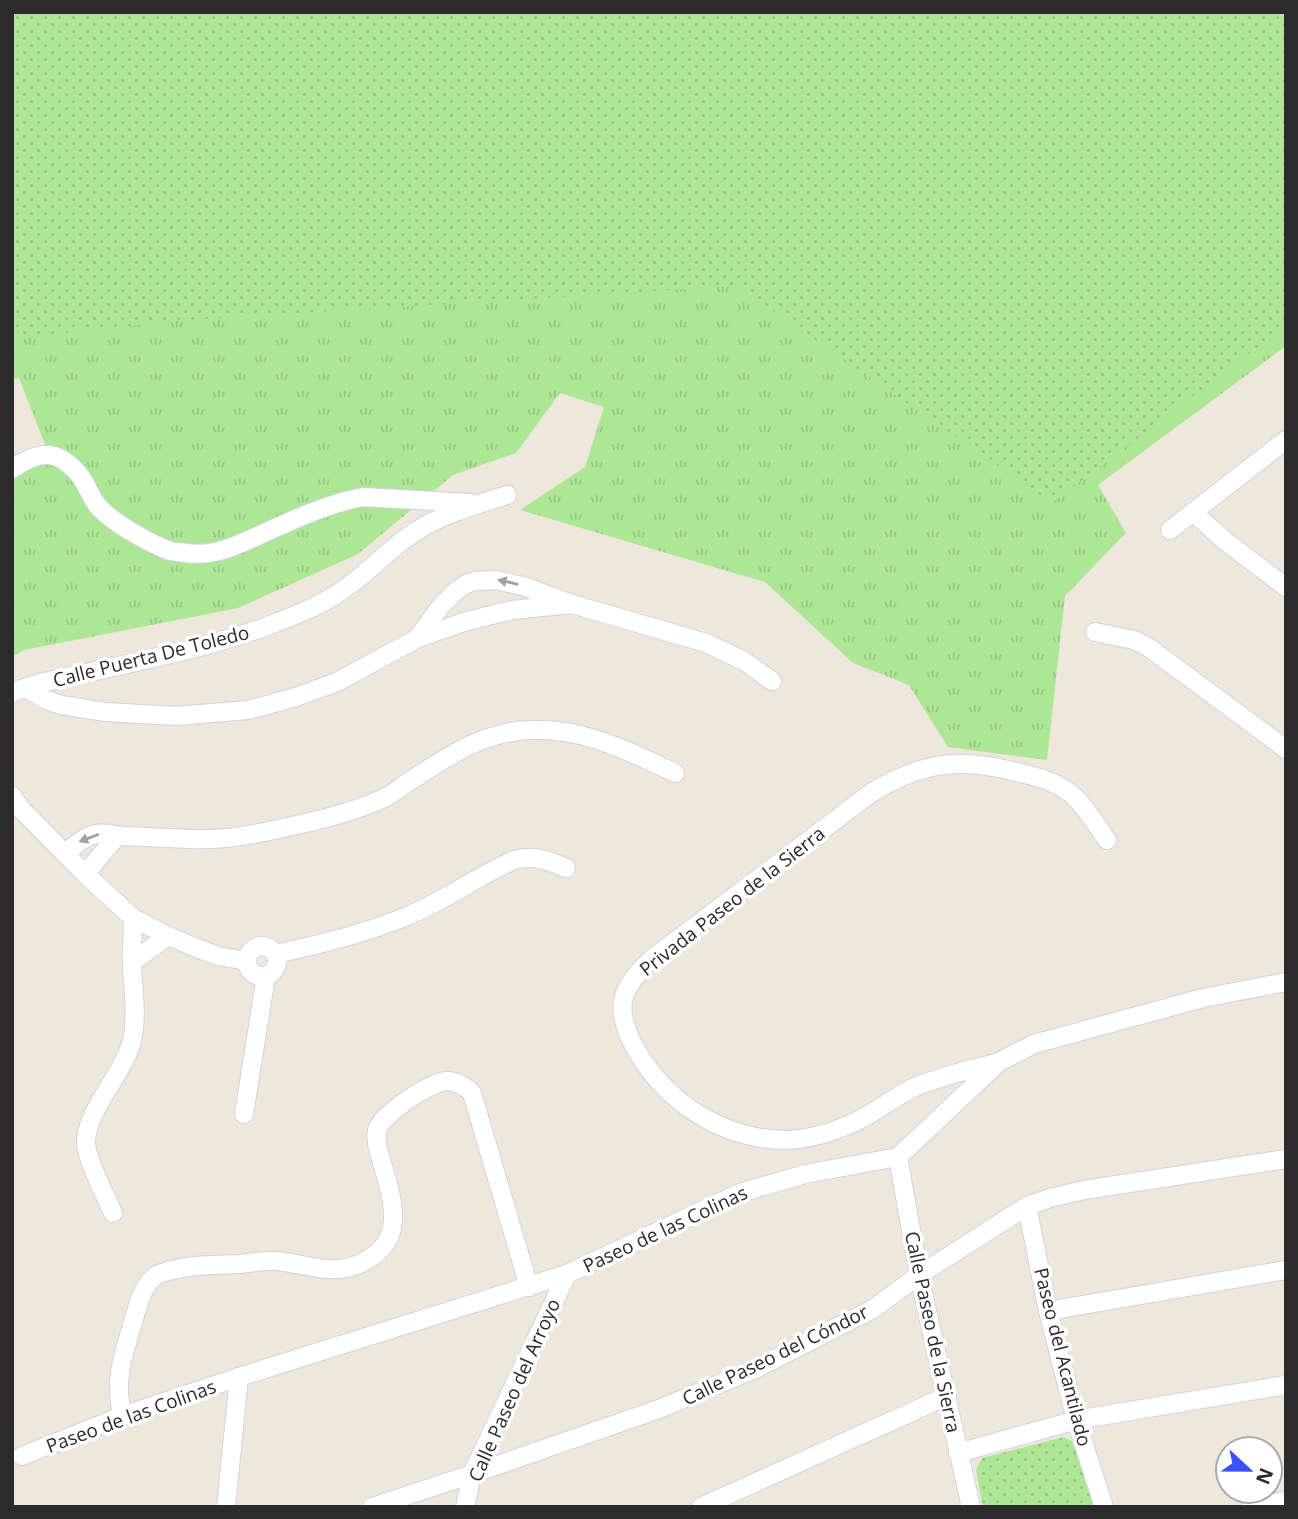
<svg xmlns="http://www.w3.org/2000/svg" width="1298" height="1519" viewBox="0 0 1298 1519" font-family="'Open Sans',sans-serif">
  <defs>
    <pattern id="grass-tufts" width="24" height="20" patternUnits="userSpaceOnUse" patternTransform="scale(1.75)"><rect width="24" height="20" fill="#ade796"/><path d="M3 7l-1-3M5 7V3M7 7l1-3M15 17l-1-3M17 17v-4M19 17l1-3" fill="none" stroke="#95c681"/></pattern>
    <pattern id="park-dots" width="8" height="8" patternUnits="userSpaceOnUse" patternTransform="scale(1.75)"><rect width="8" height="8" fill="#ade796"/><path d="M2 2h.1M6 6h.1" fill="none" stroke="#95c681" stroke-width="1.8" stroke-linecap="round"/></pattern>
  </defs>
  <rect width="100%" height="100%" fill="#ede7dc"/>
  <path fill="url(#grass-tufts)" d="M12,12H1286V346L1098,485L1126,533L1065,596L1047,760L948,747L909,685L853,663L765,582L520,510L585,467L604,407L560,393L516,453L453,475L358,554L238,608L24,650L12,657V477L46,447L19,378L12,380Z"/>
  <g fill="url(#park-dots)">
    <path d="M12,12H1286V326L1052,503L737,286L187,320L12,338Z"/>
    <path d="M1064,1437L1079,1445L1097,1507H983L976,1470L982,1458Z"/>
  </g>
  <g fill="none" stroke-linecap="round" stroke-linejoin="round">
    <g stroke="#d1d4e4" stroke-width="20">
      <g id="minor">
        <path d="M12,469C40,449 59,449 81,477C87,486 91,497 97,505C111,522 149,543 170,551C175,552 180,552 186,553C221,558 250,538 282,525C308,513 335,502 363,497L470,503"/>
        <path d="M1193,512L1225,541L1286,587"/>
        <path d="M1170,530L1286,440"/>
        <path d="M1095,632L1134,640L1148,647L1286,749"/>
        <path d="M418,637L441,606L456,591L466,584L475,581L495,580L523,586L572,604L706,643L744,661L772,681"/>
        <path d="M26,688L46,700L61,705L106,712L176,716L248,710L296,697L337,682L418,638L467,621L512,610L572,604"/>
        <path d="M12,693C35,682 70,677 95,671C154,658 214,646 270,625C299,614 327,603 351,584C374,567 393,545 418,530C445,513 476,505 507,495"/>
        <path d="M12,796L22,810L85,874L133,918L168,936L199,949L218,956L247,961"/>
        <path d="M65,854C74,846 83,837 96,834C105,832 113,835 122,836C145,837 168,838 191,839C227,841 266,832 301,824C328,818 357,810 382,799C393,794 403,785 413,779C450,755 484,732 529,730C581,727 629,751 675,773"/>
        <path d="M85,874L118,835"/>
        <circle cx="262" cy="961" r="15"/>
        <path d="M276,954C320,944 363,934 405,917C443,902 476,877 514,860C534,855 548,860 566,868"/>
        <path d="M132,962L168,936"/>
        <path d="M996,1063C969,1070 941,1076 915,1087C891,1098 871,1117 846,1126C826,1134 805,1140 784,1140C721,1139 664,1101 634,1046C613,1006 621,987 653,958L871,793C923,761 962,757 1021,773C1039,777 1056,782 1070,793C1085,805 1096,825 1107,840"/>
        <path d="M244,1114L266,976"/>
        <path d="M898,1157L919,1275L971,1507"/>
        <path d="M1027,1206L1048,1311L1076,1420L1104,1507"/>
        <path d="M113,1213C106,1197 86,1158 86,1143C86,1108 126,1073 133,1036C137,1013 133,989 132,966C131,950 133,934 133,918"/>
        <path d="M1048,1311L1286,1270"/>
        <path d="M122,1416C121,1407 119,1399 119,1390C118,1367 127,1344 133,1322C138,1307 140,1291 152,1279C155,1275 160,1273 165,1272C189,1264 216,1265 239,1264C251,1263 265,1260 277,1261C315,1265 342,1282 378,1252C406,1228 388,1186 380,1156C378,1148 375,1140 377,1130C382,1114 432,1080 449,1081C459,1082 466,1087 472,1093L529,1287"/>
        <path d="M958,1453L1076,1420L1286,1385"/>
        <path d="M22,1456L122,1416L239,1377L567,1274L740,1193L805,1174L898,1157L999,1062L1034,1044L1203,998L1286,982"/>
        <path d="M226,1507L239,1377"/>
        <path d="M372,1507L472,1474L659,1409L755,1369L873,1309L919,1275L1027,1206L1050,1198L1084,1190L1286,1159"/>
        <path d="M465,1507L472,1474L567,1274"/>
        <path d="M701,1507L947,1396"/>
        <path d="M1251,1507L1286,1501"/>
      </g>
    </g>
    <use href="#minor" stroke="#fff" stroke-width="18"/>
  </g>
  <defs><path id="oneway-solid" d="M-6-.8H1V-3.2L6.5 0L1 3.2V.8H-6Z" transform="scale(1.75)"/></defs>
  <g fill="#a0a0a0">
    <use href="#oneway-solid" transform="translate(508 582) rotate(-167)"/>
    <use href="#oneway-solid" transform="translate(89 838) rotate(159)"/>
  </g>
  <g text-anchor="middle" stroke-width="7" stroke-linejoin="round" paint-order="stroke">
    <g font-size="19" fill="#2b2b2b" stroke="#fff">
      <text transform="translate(151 656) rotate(-14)" y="7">Calle Puerta De Toledo</text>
      <text transform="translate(732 901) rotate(-38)" y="7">Privada Paseo de la Sierra</text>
      <text transform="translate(665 1229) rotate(-25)" y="7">Paseo de las Colinas</text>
      <text transform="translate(933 1332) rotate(78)" y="7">Calle Paseo de la Sierra</text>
      <text transform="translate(775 1355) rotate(-26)" y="7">Calle Paseo del Cóndor</text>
      <text transform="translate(1063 1357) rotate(76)" y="7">Paseo del Acantilado</text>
      <text transform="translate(514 1390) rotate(-66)" y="7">Calle Paseo del Arroyo</text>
      <text transform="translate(131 1416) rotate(-20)" y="7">Paseo de las Colinas</text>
    </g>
  </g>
  <rect width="1298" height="1519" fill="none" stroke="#2b2b2b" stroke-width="28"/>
  <g transform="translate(1249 1470) rotate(112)"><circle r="33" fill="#ffffff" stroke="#aaaaaa" stroke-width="2"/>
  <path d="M0-5L12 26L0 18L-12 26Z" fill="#3852ff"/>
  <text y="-10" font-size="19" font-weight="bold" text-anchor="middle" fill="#2b2b2b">N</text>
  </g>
</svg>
